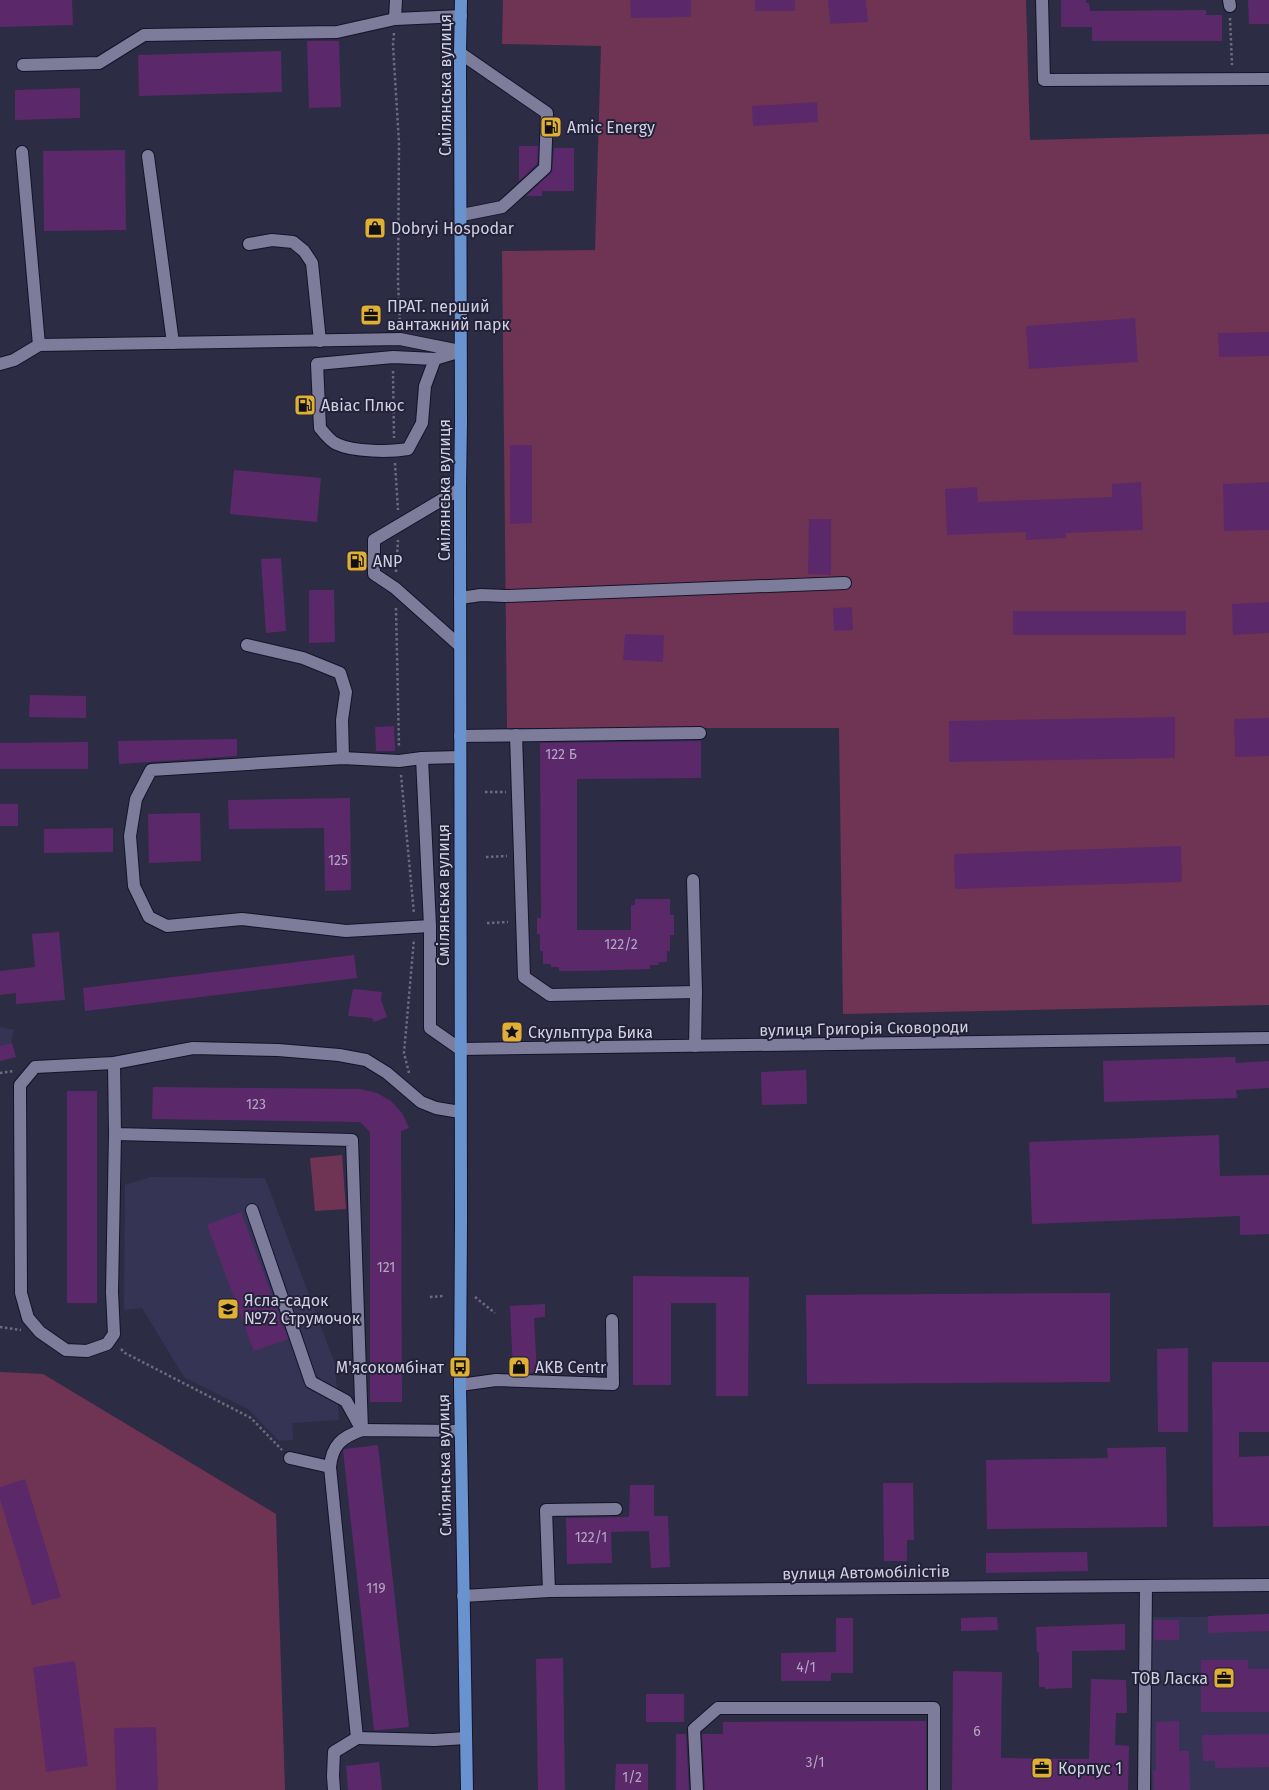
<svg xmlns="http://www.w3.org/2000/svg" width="1269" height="1790" viewBox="0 0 1269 1790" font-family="'Fira Sans',sans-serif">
  <rect width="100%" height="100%" fill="#2d2c45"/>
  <g fill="#363454">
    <path d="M0,1027L14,1030L11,1043L16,1057L0,1061Z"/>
    <path d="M151,1177L265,1178L335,1364L339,1420L292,1423L293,1440L279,1441L248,1409L184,1377L142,1308L124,1310L125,1185Z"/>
    <path d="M1269,1614V1790H1152L1148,1617H1207L1208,1616Z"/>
  </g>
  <g fill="#6f3453">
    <path d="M503,0H1026L1030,140L1269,134V1005L843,1014L839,728H507L502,251L595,250L601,46L502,44Z"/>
    <path d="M342,1155L346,1209L315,1211L310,1158Z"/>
    <path d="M0,1372L43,1374L276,1514L285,1790H0Z"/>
  </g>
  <g fill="#5b296a">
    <path d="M0,0H72L73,25L0,27Z"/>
    <path d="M630,0H691V17L631,18Z"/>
    <rect x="755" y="0" width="40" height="11"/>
    <path d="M828,0H866L868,22L830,24Z"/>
    <path d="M1061,0H1086V3H1089L1090,11L1206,10V15H1222V41H1092V27H1061Z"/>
    <path d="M1248,0H1269V24H1249Z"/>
    <path d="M307,41H339L341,107L309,108Z"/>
    <path d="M281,51L282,92L139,96L138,55Z"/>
    <path d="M80,88V118L15,120V90Z"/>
    <path d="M817,102L818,122L753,126L752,106Z"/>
    <path d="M519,146H538L537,164L519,181Z"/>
    <path d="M554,148H574V191H542V196H526L552,172Z"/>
    <path d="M125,150L126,230L44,231L43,151Z"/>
    <path d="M1135,318L1138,362L1029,369L1026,326Z"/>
    <path d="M1269,332V356L1219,357L1218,333Z"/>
    <path d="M510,445H532V523L510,524Z"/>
    <path d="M234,470L321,478L317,522L230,514Z"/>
    <path d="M1141,482L1143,530L1066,533V538L1026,540V532L947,535L945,489L977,487L978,502L1112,497V484Z"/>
    <path d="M1269,482V530L1224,531L1223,484Z"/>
    <path d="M809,519H831V575L808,574Z"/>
    <path d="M281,558L286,631L266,633L261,559Z"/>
    <path d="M309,590H334L335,642L309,643Z"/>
    <path d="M1269,602V633L1233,635L1232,604Z"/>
    <path d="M852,607L853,630L834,631L833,608Z"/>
    <rect x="1013" y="611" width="173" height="24"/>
    <path d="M625,634L664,635L663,662L623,660Z"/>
    <path d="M30,695L86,696V718L29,717Z"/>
    <path d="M1175,717V758L949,762V721Z"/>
    <path d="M1269,718V756L1235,757L1234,719Z"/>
    <path d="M394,726L395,751H376L375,727Z"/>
    <path d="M237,739V756L119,764L118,741Z"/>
    <path d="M701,741V778L577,779V930H631V905H635V899H670V915H674V935H670V951H667V962H659L658,965H650V969L580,971H559V967H551V964H543V951H540V934H537V918H541L540,743Z"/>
    <path d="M88,742V769H0V743Z"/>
    <path d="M350,798L351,890L325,891L324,828L229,829L228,800Z"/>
    <rect x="0" y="804" width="18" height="22"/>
    <path d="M200,813L201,861L149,863L148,814Z"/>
    <path d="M113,828V852L44,853V829Z"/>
    <path d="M1181,846L1182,882L955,889L954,854Z"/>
    <path d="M59,932L65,1000L16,1004V993L0,995V971L35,967L32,934Z"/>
    <path d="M354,955L357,978L85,1011L83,988Z"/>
    <path d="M353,989L382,992L381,1000L387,1017L374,1022L372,1018L348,1016Z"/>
    <path d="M12,1043L16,1057L0,1061V1046Z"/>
    <path d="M1235,1057L1236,1063L1269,1061V1088L1236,1090L1237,1098L1104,1102L1103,1061Z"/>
    <path d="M806,1070L807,1104L762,1105L761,1072Z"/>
    <path d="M153,1087L360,1089L377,1093L391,1101L402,1113L409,1128L401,1131L402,1402H370V1132L360,1122L152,1119Z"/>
    <rect x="67" y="1091" width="30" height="212"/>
    <path d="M1219,1135L1220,1176L1269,1175V1234L1240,1235V1216L1032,1224L1029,1142Z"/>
    <path d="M241,1212L288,1339L254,1351L207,1225Z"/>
    <path d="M633,1276L749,1277L748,1396H716V1303H671V1385H633Z"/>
    <path d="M1110,1293V1382L807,1384L806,1295Z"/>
    <path d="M545,1304V1317L534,1318L537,1373L513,1372L510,1306Z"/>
    <path d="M1188,1348V1432H1158L1157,1349Z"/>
    <path d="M1212,1362H1269V1432H1239V1457L1269,1456V1526L1213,1527Z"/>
    <path d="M378,1445L409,1727L380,1730H374L343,1451L345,1449Z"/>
    <path d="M1166,1447L1167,1527L987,1529L986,1460L1108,1458L1107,1448Z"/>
    <path d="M25,1479L61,1597L32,1605L0,1499V1487Z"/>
    <path d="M883,1483H913L914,1540H907V1561H884Z"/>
    <path d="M630,1485H654V1516H668L670,1567L651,1568L649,1531L611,1532L612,1563L567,1564L566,1518L629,1517Z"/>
    <path d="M1087,1552L1088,1571L986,1573V1553Z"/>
    <path d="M1269,1614V1631L1208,1633V1616Z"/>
    <path d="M997,1617L998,1630L961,1631V1618Z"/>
    <path d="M836,1618H853V1673H831V1681H781V1653L836,1652Z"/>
    <rect x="1154" y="1620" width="25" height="20"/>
    <path d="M1125,1624V1650L1072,1651V1688L1045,1689V1687H1039V1652L1037,1653L1036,1627Z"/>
    <path d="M563,1658L565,1790H538L536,1659Z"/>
    <path d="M1201,1660H1248V1669H1269V1712H1201Z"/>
    <path d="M75,1661L88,1766L46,1772L33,1667Z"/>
    <path d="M953,1671L1002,1672L1001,1758L1089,1759L1091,1679L1126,1680L1127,1713H1116L1115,1745L1129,1746L1128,1790H952Z"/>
    <rect x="646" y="1694" width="38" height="28"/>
    <path d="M926,1721V1790H705L702,1734H723V1722Z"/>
    <path d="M1179,1721V1751H1189L1190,1790H1154L1153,1771H1156V1722Z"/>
    <path d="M156,1727L158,1790H116L114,1728Z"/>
    <path d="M676,1734H686L689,1790H676Z"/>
    <path d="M1269,1734V1767L1215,1768V1761H1203L1202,1735Z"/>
    <path d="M379,1762L382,1790H348L346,1766Z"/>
    <path d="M616,1764H648V1790H615Z"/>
  </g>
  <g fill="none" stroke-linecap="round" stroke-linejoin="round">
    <g stroke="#15132b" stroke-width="14">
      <g id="minor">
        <path d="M1042,0L1044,80L1269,79"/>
        <path d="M1229,0L1230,6"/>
        <path d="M395,19L396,0"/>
        <path d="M460,53L547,113L545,168L502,207L462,215"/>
        <path d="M23,65L99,63L144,35L337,32L395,19L461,16"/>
        <path d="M22,152L39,345L400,339L460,351"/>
        <path d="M148,156L173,343"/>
        <path d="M249,244L272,240L293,242L304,251L312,263L320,341"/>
        <path d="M435,359L425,386L422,423L408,449C391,452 353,452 337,444C331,442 324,433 320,428L317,364L393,357L435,359L458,352"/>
        <path d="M0,364L14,360L39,345"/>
        <path d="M460,489L374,540V574L395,588L460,646"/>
        <path d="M460,598L481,595L505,596L845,583"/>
        <path d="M247,645L303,658L340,673L346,692L342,720L343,758"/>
        <path d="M516,735L524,977L550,995L696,992"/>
        <path d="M460,736L700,733"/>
        <path d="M422,758L430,926V1028L460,1049L1269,1038"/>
        <path d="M693,880L696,992L695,1046"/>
        <path d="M430,926L346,931L242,919L167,926L149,917L134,886L130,836L136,799L151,770L343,758L399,761L422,758L460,757"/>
        <path d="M114,1063L115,1134L352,1140L362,1430L346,1401L311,1382L252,1210"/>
        <path d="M115,1134L112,1292L114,1334L107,1344L87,1351L66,1350L40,1332L28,1318L21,1293L20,1085L35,1067L114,1063L193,1048L278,1050L339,1055L366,1060L387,1073L421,1102L436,1108L460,1112"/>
        <path d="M460,1385L496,1380L613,1384L612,1320"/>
        <path d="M290,1458L330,1467"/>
        <path d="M549,1591L546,1510L616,1509"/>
        <path d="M463,1596L549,1591L1269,1585"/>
        <path d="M357,1738L434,1740L466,1738"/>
        <path d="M334,1790L333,1776L334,1752L357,1738L330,1467C332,1445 342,1437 362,1430L460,1431"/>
        <path d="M697,1790L694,1729L718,1708H934V1790"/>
        <path d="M1144,1790L1146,1586"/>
      </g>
    </g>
    <g stroke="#15132b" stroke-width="14">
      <path id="major" d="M461,0L460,53L461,421L460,489L461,1221L460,1385L467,1790"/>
    </g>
    <g stroke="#6c6b81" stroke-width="2.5" stroke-dasharray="2.5 2.5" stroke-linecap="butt">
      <path d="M1230,18L1232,65"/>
      <path d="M394,33L393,45L399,143L398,282L400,327"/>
      <path d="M393,371L394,438"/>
      <path d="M395,463L398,510"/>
      <path d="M396,572L398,540"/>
      <path d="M396,608L399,747"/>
      <path d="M401,775L414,914"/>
      <path d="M485,792H506"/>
      <path d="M486,857L507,856"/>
      <path d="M487,923L508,922"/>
      <path d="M0,1073L14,1071"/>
      <path d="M409,1073L404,1053L414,939"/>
      <path d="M430,1297L444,1296"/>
      <path d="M475,1297L495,1313"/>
      <path d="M0,1327L21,1330"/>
      <path d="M121,1349L125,1353L251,1418L282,1450"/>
    </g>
    <use href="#minor" stroke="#7d7d9b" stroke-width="12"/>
    <use href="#major" stroke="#6993cf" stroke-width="12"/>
  </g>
  <defs>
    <g id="fuel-square" transform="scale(1.125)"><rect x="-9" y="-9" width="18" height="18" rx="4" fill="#e0b034" stroke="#23223a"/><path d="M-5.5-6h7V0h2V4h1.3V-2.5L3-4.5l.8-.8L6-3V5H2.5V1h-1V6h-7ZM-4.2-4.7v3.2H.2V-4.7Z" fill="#111"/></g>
    <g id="shop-square" transform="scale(1.125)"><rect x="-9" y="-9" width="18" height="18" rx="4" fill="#e0b034" stroke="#23223a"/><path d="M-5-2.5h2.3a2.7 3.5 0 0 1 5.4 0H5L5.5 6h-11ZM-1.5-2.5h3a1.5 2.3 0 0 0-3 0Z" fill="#111"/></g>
    <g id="office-square" transform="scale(1.125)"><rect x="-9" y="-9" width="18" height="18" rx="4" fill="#e0b034" stroke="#23223a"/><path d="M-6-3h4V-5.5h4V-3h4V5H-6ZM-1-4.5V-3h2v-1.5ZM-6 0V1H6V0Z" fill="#111"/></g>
    <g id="sight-square" transform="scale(1.125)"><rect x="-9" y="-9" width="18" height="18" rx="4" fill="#e0b034" stroke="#23223a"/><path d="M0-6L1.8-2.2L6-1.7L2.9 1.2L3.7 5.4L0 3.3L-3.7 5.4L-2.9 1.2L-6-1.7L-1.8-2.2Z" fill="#111"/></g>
    <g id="school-square" transform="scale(1.125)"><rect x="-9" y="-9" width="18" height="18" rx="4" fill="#e0b034" stroke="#23223a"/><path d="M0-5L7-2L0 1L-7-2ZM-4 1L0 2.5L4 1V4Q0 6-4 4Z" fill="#111"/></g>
    <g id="bus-square" transform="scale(1.125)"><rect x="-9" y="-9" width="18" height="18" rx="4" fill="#e0b034" stroke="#23223a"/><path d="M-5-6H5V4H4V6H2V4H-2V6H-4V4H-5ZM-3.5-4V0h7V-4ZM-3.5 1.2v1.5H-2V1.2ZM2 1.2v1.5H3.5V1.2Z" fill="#111"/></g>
  </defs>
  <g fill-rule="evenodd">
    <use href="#fuel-square" x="551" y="127"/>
    <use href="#shop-square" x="375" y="228"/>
    <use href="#office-square" x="371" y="315"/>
    <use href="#fuel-square" x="305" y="405"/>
    <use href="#fuel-square" x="357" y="561"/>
    <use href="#sight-square" x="512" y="1032"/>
    <use href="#school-square" x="228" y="1309"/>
    <use href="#bus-square" x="460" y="1367"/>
    <use href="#shop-square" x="519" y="1367"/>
    <use href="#office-square" x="1224" y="1678"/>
    <use href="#office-square" x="1042" y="1768"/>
  </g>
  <g text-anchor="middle" stroke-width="4" stroke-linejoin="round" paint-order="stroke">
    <g font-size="14" fill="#b4a7c3">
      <text x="561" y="759">122 Б</text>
      <text x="338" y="865">125</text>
      <text x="621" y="949">122/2</text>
      <text x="256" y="1109">123</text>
      <text x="386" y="1272">121</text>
      <text x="591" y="1542">122/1</text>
      <text x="376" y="1593">119</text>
      <text x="806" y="1672">4/1</text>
      <text x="977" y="1736">6</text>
      <text x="815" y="1767">3/1</text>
      <text x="632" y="1782">1/2</text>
    </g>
    <g font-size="16" fill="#d1d1e1" stroke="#23223a">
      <text transform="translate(445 85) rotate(-90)" y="6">Смілянська вулиця</text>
      <text transform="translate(444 490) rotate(-90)" y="6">Смілянська вулиця</text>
      <text transform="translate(443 895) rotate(-90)" y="6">Смілянська вулиця</text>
      <text transform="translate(864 1028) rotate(-1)" y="6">вулиця Григорія Сковороди</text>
      <text transform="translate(444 1465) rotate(-91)" y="6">Смілянська вулиця</text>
      <text transform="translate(866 1572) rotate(-1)" y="6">вулиця Автомобілістів</text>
    </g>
    <g font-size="16" fill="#d1d1e1" stroke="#23223a" text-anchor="start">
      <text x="567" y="133">Amic Energy</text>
      <text x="391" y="234">Dobryi Hospodar</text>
      <text x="387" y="312">ПРАТ. перший<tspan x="387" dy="18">вантажний парк</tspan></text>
      <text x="321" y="411">Авіас Плюс</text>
      <text x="373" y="567">ANP</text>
      <text x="528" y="1038">Cкульптура Бика</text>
      <text x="244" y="1306">Ясла-садок<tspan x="244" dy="18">№72 Струмочок</tspan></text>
      <text x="444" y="1373" text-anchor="end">М'ясокомбінат</text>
      <text x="535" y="1373">AKB Centr</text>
      <text x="1208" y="1684" text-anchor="end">ТОВ Ласка</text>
      <text x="1058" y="1774">Корпус 1</text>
    </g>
  </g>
</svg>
